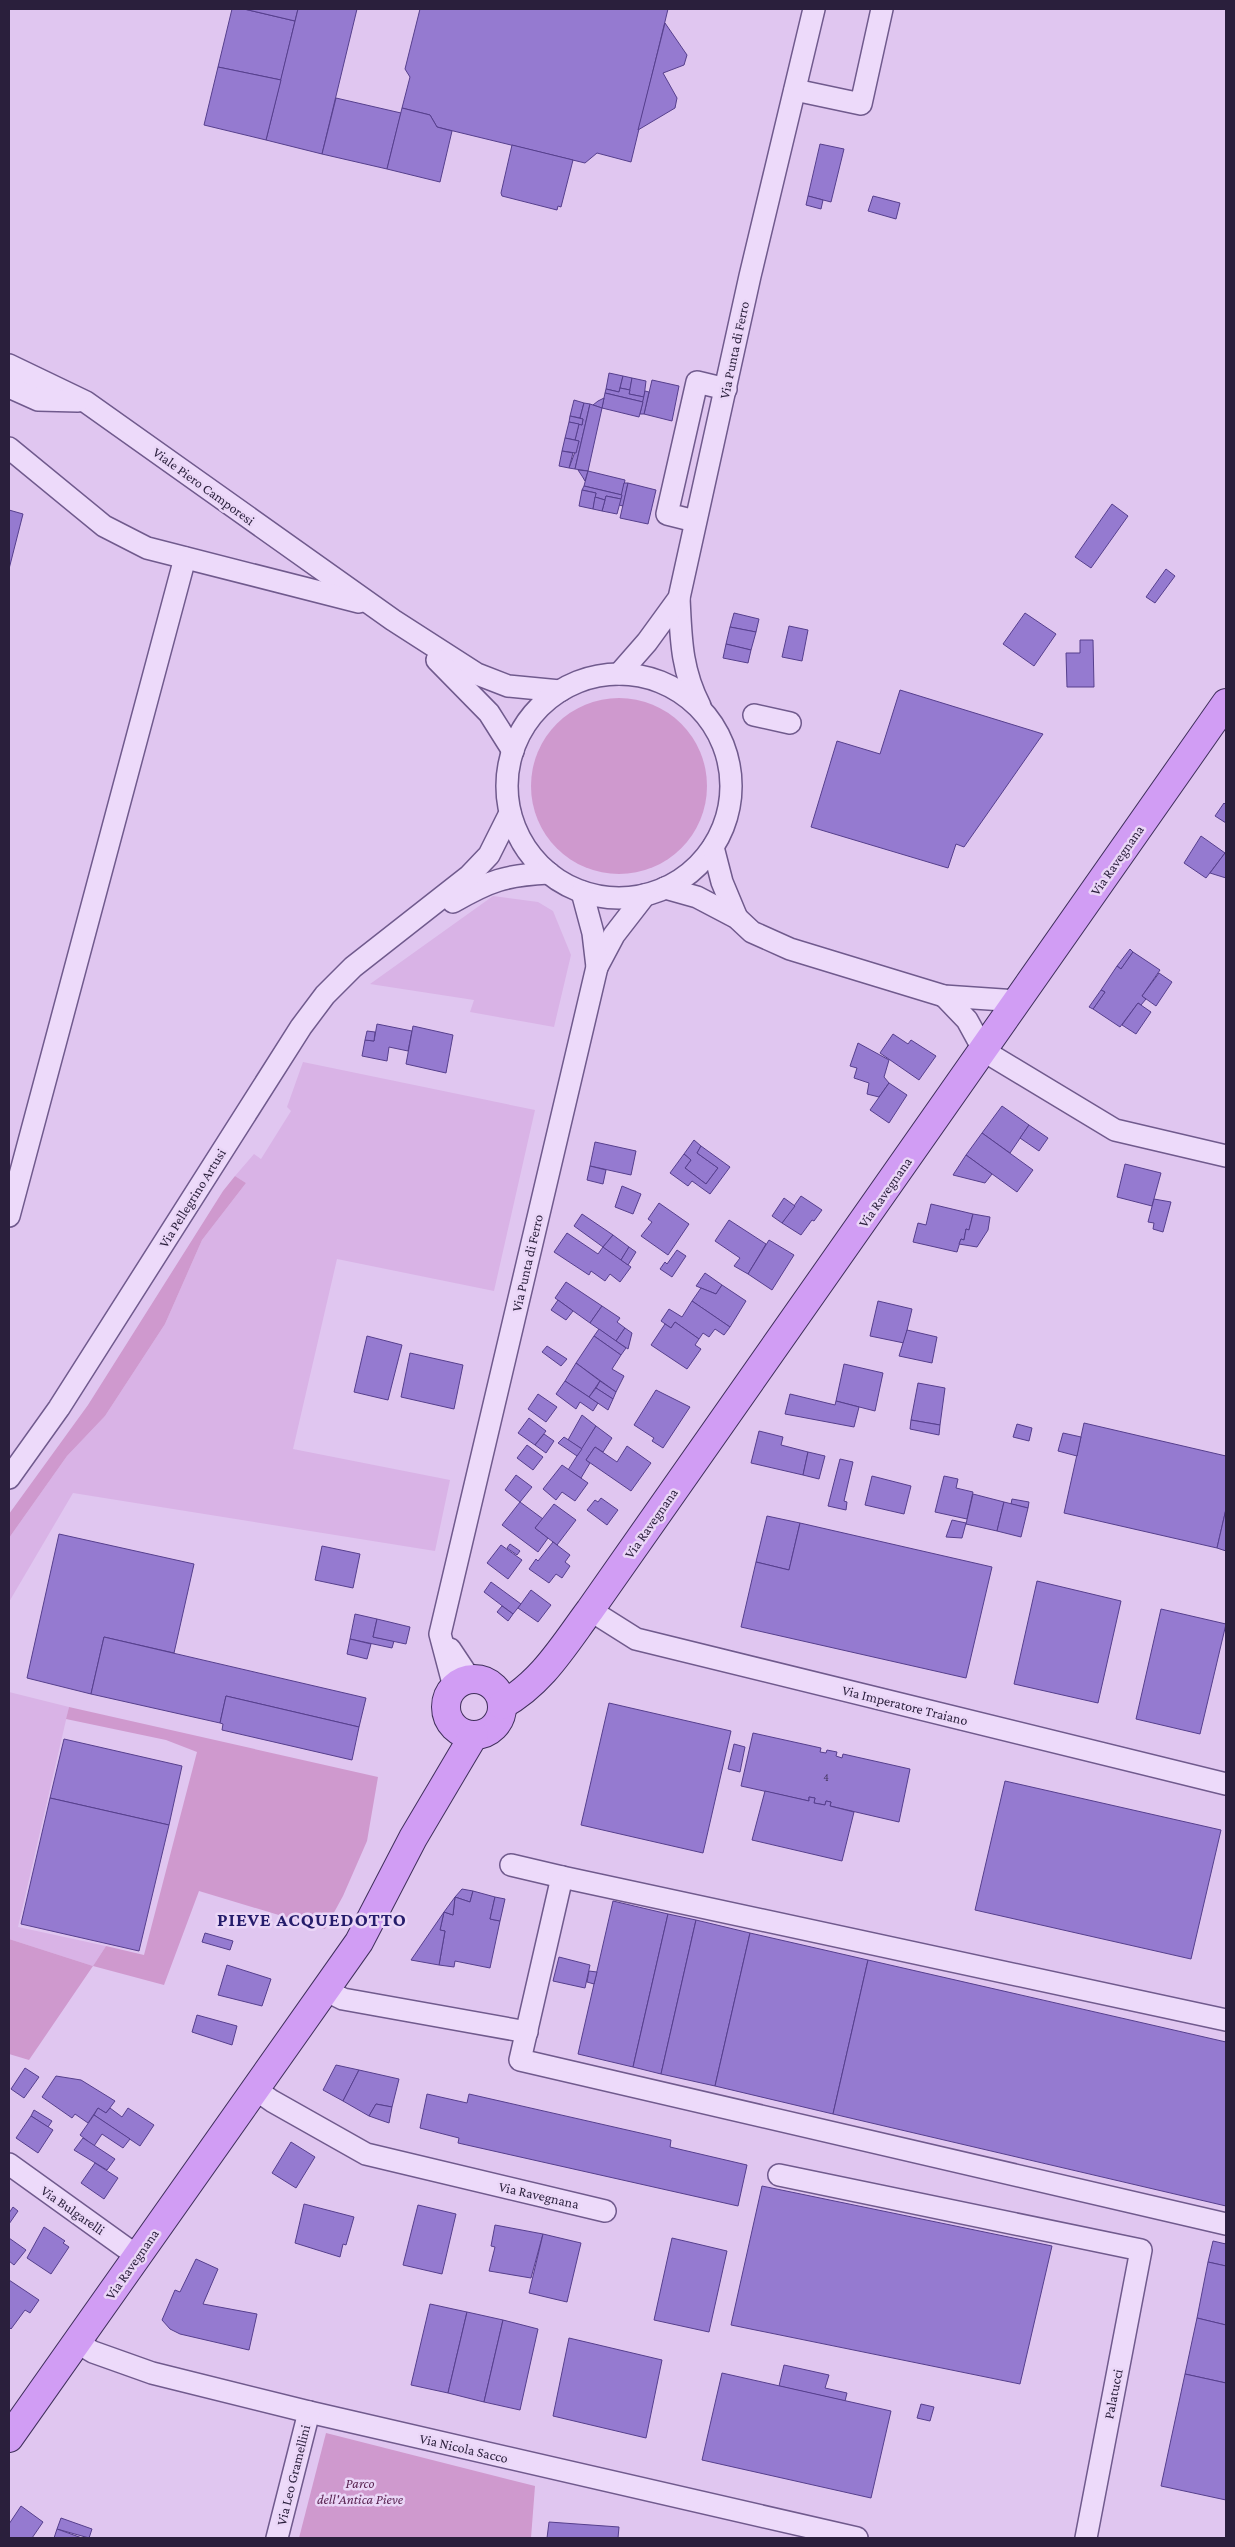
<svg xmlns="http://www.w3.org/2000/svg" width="1235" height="2547" viewBox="0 0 1235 2547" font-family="'Crimson Pro',serif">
  <rect width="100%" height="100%" fill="#e0c6f0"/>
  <g fill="#d9b3e6">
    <path d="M493,896L538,902L553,911L571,955L554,1027L470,1012L474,1000L370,984Z"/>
    <path d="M303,1062L535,1110L494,1291L337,1259L293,1449L450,1480L435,1551L73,1493L9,1602V1538L67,1456L105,1416L165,1324L202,1240L246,1183L235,1176L254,1154L261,1159L291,1111L287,1107Z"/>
    <path d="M9,1692L69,1707L18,1927L106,1946L93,1966L9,1939Z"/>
  </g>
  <g fill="#cf99ce">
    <circle cx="619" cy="786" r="88"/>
    <path d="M235,1176L246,1183L202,1240L165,1324L105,1416L67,1456L9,1538V1514L88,1405L223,1191Z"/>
    <path d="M69,1707L378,1777L367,1841L343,1896L325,1929L199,1891L164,1985L93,1966L29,2060L9,2054V1939L93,1966L106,1946L144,1955L197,1752L166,1740L66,1719Z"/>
    <path d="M326,2433L535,2486L531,2538H299Z"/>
  </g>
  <g fill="#957ad0" stroke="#563f8d">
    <path d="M232,9H244L295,21L281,80L218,67Z"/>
    <path d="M244,9H298L295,21Z"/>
    <path d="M298,9H357L322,154L266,140Z"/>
    <path d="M420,9H668L631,162L597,153L585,163L437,127L430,115L402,108L410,77L405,69Z"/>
    <path d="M665,23L687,55L684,65L663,73L677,98L675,108L638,130Z"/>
    <path d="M218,67L281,80L266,140L204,125Z"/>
    <path d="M336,98L401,113L387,169L322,154Z"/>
    <path d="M402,108L430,115L437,127L452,131L440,182L387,169Z"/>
    <path d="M820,144L844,149L831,202L808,196Z"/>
    <path d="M512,145L573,160L561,207L558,206L557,210L502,196L501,193Z"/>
    <path d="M808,196L823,200L821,209L806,205Z"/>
    <path d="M873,196L900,203L896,219L868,211Z"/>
    <path d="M609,373L623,376L619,392L606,389Z"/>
    <path d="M623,376L632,378L630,390L620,388Z"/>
    <path d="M632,378L646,381L644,397L629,394Z"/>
    <path d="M652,380L679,386L672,421L644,414Z"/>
    <path d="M620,388L630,390L629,394L644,397L643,402L605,393L606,389L619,392Z"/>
    <path d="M645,391L649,392L644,414H640Z"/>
    <path d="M605,393L643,402L639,417L602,408Z"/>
    <path d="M604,398L602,408L593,405L598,401Z"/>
    <path d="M574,400L584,403L580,418L570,416Z"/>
    <path d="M584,403L590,404L575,469L569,468L579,441L575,440L579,424L582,425L583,419L580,418Z"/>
    <path d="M590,404L602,408L588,471L575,469Z"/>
    <path d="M570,416L583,419L582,425L569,422Z"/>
    <path d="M569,422L579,424L575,440L565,438Z"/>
    <path d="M565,438L579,441L576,453L562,451Z"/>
    <path d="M562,451L573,453L569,468L559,466Z"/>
    <path d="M578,470L588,471L585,481L582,476Z"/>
    <path d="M588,471L625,480L622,495L584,486Z"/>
    <path d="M624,483H628L623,506L619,505Z"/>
    <path d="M628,483L656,490L648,524L620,518Z"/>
    <path d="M584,486L622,495L621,499L606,496L605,500L595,497L596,493L582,490Z"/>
    <path d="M582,490L596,493L593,509L579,506Z"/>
    <path d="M606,496L621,499L617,514L602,511Z"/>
    <path d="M595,497L605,500L602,511L593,509Z"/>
    <path d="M1112,504L1128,516L1091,568L1075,557Z"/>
    <path d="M9,510L23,514L9,569Z"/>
    <path d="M1166,569L1175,576L1155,603L1146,597Z"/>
    <path d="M734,613L759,619L756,632L730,627Z"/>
    <path d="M1025,613L1056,634L1034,666L1003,644Z"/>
    <path d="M789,626L808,630L802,661L782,657Z"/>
    <path d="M730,627L756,632L751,650L726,644Z"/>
    <path d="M1080,640H1093L1094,687H1067L1066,653H1080Z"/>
    <path d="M726,644L751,650L748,663L723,658Z"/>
    <path d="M900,690L1043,734L964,847L956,844L948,868L811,827L837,741L880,754Z"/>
    <path d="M1224,803L1226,805V823L1215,816Z"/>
    <path d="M1201,836L1225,853L1206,878L1184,863Z"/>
    <path d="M1225,853L1226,855V878L1210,873Z"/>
    <path d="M1130,949L1133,952L1121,969L1117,966Z"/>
    <path d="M1133,952L1160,970L1142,996L1146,999L1141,1005L1138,1003L1120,1027L1093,1009L1105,992L1101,990L1117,966L1121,969Z"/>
    <path d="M1159,973L1172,982L1156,1006L1142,996Z"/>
    <path d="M1101,990L1105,992L1093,1009L1089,1007Z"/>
    <path d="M1138,1003L1151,1012L1136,1034L1122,1025Z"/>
    <path d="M377,1024L412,1031L408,1051L389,1047L387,1061L362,1056L365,1040L374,1041Z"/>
    <path d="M413,1026L453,1035L446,1073L406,1064Z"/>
    <path d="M367,1031L375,1032L374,1041L365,1040Z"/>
    <path d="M893,1034L908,1044L911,1040L936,1056L919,1080L880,1053Z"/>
    <path d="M858,1043L889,1060L884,1077L889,1083L879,1097L867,1094L869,1083L854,1078L857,1068L850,1066Z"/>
    <path d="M889,1083L907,1095L889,1123L870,1110Z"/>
    <path d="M1002,1106L1029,1125L1010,1153L982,1133Z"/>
    <path d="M1029,1125L1048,1138L1039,1151L1020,1138Z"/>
    <path d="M982,1133L1033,1170L1017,1192L966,1155Z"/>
    <path d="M694,1140L701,1146L697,1153L718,1168L706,1184L685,1168L691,1160L684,1154Z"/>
    <path d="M595,1142L636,1151L631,1175L590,1166Z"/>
    <path d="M701,1146L730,1167L710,1194L692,1181L688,1186L670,1173L684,1154L691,1160L685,1168L706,1184L718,1168L697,1153Z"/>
    <path d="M966,1155L992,1174L985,1183L953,1175Z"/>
    <path d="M1125,1164L1161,1173L1152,1206L1117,1197Z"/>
    <path d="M590,1166L606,1170L603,1184L587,1180Z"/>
    <path d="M622,1186L641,1194L633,1214L615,1207Z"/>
    <path d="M801,1196L822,1210L814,1221L812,1220L801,1235L782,1223Z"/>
    <path d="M784,1198L795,1206L782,1223L772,1216Z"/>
    <path d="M1154,1199L1171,1202L1163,1232L1153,1229L1154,1223L1148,1222Z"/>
    <path d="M659,1203L689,1224L668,1255L641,1236L652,1222L648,1219Z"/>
    <path d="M931,1204L973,1214L969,1230L966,1229L964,1240L961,1239L957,1252L913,1242L918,1223L926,1225Z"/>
    <path d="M582,1214L613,1235L603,1247L574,1226Z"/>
    <path d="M973,1214L990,1217L988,1230L977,1247L959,1244L961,1239L964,1240L966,1229L969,1230Z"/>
    <path d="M729,1220L766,1244L748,1274L734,1266L740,1258L715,1241Z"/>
    <path d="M567,1233L598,1254L603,1247L631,1267L620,1282L610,1274L605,1281L591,1271L589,1275L554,1252Z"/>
    <path d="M613,1235L629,1247L621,1260L603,1247Z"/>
    <path d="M769,1240L794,1255L772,1290L748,1274Z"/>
    <path d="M629,1247L636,1252L628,1265L621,1260Z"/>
    <path d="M677,1250L686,1256L672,1277L660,1269L665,1262L667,1264Z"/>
    <path d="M705,1273L722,1285L716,1294L696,1286Z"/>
    <path d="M566,1282L602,1306L590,1323L555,1298Z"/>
    <path d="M722,1285L746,1301L730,1327L692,1301L701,1288L716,1294Z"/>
    <path d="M558,1300L573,1311L566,1320L551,1310Z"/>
    <path d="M692,1301L730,1327L724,1335L715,1329L709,1337L703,1333L699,1339L675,1322L671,1328L661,1321L669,1309L682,1317Z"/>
    <path d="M878,1301L912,1309L904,1343L870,1336Z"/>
    <path d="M602,1306L620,1318L617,1322L625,1328L616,1341L590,1323Z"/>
    <path d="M675,1322L699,1339L695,1345L701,1349L687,1369L651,1345L665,1324L671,1328Z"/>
    <path d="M625,1328L632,1333L628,1349L616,1341Z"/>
    <path d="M599,1329L626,1348L621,1355L594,1336Z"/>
    <path d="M907,1330L937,1337L932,1363L899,1356Z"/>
    <path d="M367,1336L402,1345L388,1400L354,1392Z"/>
    <path d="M594,1336L621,1355L612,1369L624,1376L616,1392L576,1363Z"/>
    <path d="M547,1346L567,1359L561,1366L542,1352Z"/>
    <path d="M410,1353L463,1365L454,1409L401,1397Z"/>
    <path d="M576,1363L600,1381L589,1397L565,1381Z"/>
    <path d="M844,1364L883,1373L875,1411L836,1401Z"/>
    <path d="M565,1381L598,1403L593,1411L580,1402L576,1409L556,1394Z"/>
    <path d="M600,1381L616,1392L613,1399L596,1388Z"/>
    <path d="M918,1383L945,1388L940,1425L911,1420Z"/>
    <path d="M596,1388L613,1399L608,1410L589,1397Z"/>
    <path d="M656,1390L690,1407L663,1448L652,1441L654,1438L634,1425Z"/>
    <path d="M538,1394L557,1407L546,1422L528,1409Z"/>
    <path d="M790,1394L835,1405L836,1401L859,1407L854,1427L785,1414Z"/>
    <path d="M582,1415L596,1426L582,1449L568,1440Z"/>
    <path d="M529,1418L546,1431L535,1445L518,1433Z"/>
    <path d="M911,1420L940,1425L939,1435L910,1429Z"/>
    <path d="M1084,1423L1226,1456V1509L1217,1548L1064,1513Z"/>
    <path d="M1017,1424L1032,1428L1029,1441L1013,1437Z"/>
    <path d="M596,1426L612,1438L603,1452L595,1447L586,1460L590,1463L581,1478L568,1470Z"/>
    <path d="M759,1431L783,1437L781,1445L808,1452L803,1475L751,1463Z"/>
    <path d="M1063,1433L1081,1437L1077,1456L1058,1451Z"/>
    <path d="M544,1434L554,1441L546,1453L535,1445Z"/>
    <path d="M564,1437L582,1449L577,1456L558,1443Z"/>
    <path d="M527,1445L543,1457L533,1470L517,1458Z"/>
    <path d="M627,1446L651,1463L631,1491L586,1460L595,1447L617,1462Z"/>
    <path d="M808,1452L825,1456L819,1479L803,1475Z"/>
    <path d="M840,1459L853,1462L844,1501L847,1502L846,1510L828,1506Z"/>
    <path d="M562,1465L588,1483L575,1501L562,1492L556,1500L543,1489Z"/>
    <path d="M516,1475L532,1487L520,1502L505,1490Z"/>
    <path d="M872,1476L911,1486L904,1514L865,1505Z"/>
    <path d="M944,1476L958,1479L956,1488L973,1492L967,1519L935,1512Z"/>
    <path d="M973,1494L1004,1502L997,1531L966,1524Z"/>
    <path d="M601,1498L618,1510L607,1525L587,1510L595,1500L598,1502Z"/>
    <path d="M1012,1499L1029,1502L1028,1508L1011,1504Z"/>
    <path d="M520,1502L543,1519L535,1528L548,1538L538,1552L502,1525Z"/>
    <path d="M1004,1502L1028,1508L1021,1537L997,1531Z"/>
    <path d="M554,1504L576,1520L557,1545L535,1528Z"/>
    <path d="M1226,1509V1551L1217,1548Z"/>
    <path d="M767,1516L800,1523L789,1570L756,1562Z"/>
    <path d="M952,1520L966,1523L962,1538L946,1537Z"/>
    <path d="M800,1523L992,1567L966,1678L741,1627L756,1562L789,1570Z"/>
    <path d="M59,1534L194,1564L174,1653L104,1637L91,1694L27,1678Z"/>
    <path d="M553,1542L570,1555L565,1562L570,1566L562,1578L556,1574L549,1583L529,1569L536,1559L538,1561Z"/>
    <path d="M510,1544L520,1551L517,1555L507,1548Z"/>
    <path d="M501,1545L522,1560L508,1579L487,1563Z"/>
    <path d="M322,1546L360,1554L353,1588L315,1580Z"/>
    <path d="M1037,1581L1121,1601L1098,1703L1014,1684Z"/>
    <path d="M491,1582L521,1604L513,1614L484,1592Z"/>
    <path d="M531,1590L551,1605L538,1622L518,1608Z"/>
    <path d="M502,1606L513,1614L508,1621L497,1612Z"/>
    <path d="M1161,1609L1226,1624L1200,1734L1136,1719Z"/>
    <path d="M355,1614L377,1619L373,1637L394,1641L392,1648L350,1639Z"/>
    <path d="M377,1619L410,1627L406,1644L373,1637Z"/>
    <path d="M104,1637L366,1698L359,1727L226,1696L220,1723L91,1694Z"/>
    <path d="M350,1639L371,1644L367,1659L347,1654Z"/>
    <path d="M226,1696L359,1727L352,1760L222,1730L223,1724L220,1723Z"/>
    <path d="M609,1703L731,1731L703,1853L581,1825Z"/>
    <path d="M753,1733L821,1748L820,1752L826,1753L827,1750L837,1752L836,1756L842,1758L843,1754L910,1769L899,1822L830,1806L831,1802L826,1801L825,1805L814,1803L815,1798L809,1797V1801L741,1786Z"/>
    <path d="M64,1739L182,1766L169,1825L50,1798Z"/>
    <path d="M734,1744L745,1747L740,1772L728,1769Z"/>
    <path d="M1005,1781L1221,1830L1191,1959L975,1910Z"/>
    <path d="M765,1791L809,1801V1797L815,1798L814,1803L825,1805L826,1801L831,1802L830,1806L854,1812L842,1861L752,1840Z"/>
    <path d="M50,1798L169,1825L139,1951L21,1924Z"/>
    <path d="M462,1889L473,1891L470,1902L455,1897Z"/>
    <path d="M473,1891L495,1897L490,1919L500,1921L490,1968L455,1961L454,1967L439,1965L445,1931L440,1930L444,1912L453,1915L455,1897L470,1902Z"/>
    <path d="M455,1897L453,1915L444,1912Z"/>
    <path d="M495,1897L505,1899L500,1921L490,1919Z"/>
    <path d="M613,1901L668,1914L633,2067L578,2054Z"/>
    <path d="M444,1912L440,1930L445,1931L439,1965L411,1960Z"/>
    <path d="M668,1914L696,1920L661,2074L633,2067Z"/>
    <path d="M696,1920L750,1933L715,2086L661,2074Z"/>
    <path d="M205,1933L233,1941L230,1950L202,1942Z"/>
    <path d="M750,1933L868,1960L833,2114L715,2086Z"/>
    <path d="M559,1957L590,1965L585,1988L553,1981Z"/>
    <path d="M868,1960L1226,2042V2206L833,2114Z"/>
    <path d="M227,1965L271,1979L262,2006L218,1995Z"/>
    <path d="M589,1971L597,1972L594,1984L587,1982Z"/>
    <path d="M197,2015L237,2026L232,2045L192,2032Z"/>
    <path d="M336,2065L359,2070L343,2101L323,2090Z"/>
    <path d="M25,2068L39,2077L24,2098L11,2089Z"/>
    <path d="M359,2070L399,2079L392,2107L376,2104L369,2116L343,2101Z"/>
    <path d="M56,2076L81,2080L115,2101L106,2113L98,2108L88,2123L75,2114L72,2118L42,2097Z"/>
    <path d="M427,2094L467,2103L469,2094L671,2140L670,2147L747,2165L738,2206L458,2143L459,2138L420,2128Z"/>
    <path d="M376,2104L392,2107L389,2123L369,2116Z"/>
    <path d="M98,2108L106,2113L110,2108L122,2117L128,2108L154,2125L140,2146L94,2115Z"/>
    <path d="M34,2110L52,2121L48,2127L31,2116Z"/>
    <path d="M94,2115L130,2139L123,2148L102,2134L94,2146L80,2135Z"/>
    <path d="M31,2116L53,2130L38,2153L16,2138Z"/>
    <path d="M83,2138L115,2159L107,2170L74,2150Z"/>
    <path d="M291,2142L315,2157L296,2188L272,2173Z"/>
    <path d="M95,2163L118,2178L104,2199L81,2183Z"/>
    <path d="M762,2186L1052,2246L1020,2384L731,2325Z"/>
    <path d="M304,2204L354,2217L346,2245L343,2244L340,2257L295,2243Z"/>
    <path d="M418,2205L456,2214L442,2274L403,2265Z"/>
    <path d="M13,2207L18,2211L9,2224V2213Z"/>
    <path d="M495,2225L543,2234L531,2278L489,2271L495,2247L491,2246Z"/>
    <path d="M44,2227L65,2241L63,2243L69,2247L51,2274L27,2258Z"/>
    <path d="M543,2234L581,2243L567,2302L529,2293Z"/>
    <path d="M9,2238L26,2250L14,2265L9,2261Z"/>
    <path d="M672,2238L727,2251L709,2332L654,2320Z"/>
    <path d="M1213,2241L1226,2244V2266L1208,2262Z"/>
    <path d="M196,2259L218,2269L203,2304L257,2314L249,2350L180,2334L170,2329L162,2320L175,2290L180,2292Z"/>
    <path d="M1208,2262L1226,2266V2325L1197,2318Z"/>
    <path d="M9,2280L39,2300L30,2313L25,2310L11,2329L9,2327Z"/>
    <path d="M430,2304L467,2312L448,2393L411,2385Z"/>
    <path d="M467,2312L503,2320L484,2402L448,2393Z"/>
    <path d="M1197,2318L1226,2325V2383L1185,2374Z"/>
    <path d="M503,2320L538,2329L520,2410L484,2402Z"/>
    <path d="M569,2338L662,2360L646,2438L553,2416Z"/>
    <path d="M784,2365L829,2375L825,2388L847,2393L845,2401L779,2386Z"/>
    <path d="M722,2373L891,2411L871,2498L702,2460Z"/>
    <path d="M1185,2374L1226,2383V2500L1161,2486Z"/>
    <path d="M921,2404L934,2407L930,2421L917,2418Z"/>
    <path d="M21,2506L43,2522L32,2538H9V2524Z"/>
    <path d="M61,2518L92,2529L89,2538L57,2529Z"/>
    <path d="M549,2522L619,2527L618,2538H547Z"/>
    <path d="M57,2529L82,2538H54Z"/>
  </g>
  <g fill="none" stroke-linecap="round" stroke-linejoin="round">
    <g stroke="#705a8d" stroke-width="24">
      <g id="minor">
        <path d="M795,90L861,104L882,9"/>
        <path d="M9,365L86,402L393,620L477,674L508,686L560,691"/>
        <path d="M9,387L38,400L78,401"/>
        <path d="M9,448L104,526L147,548L359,602"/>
        <path d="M695,521L667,514L697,382L726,389"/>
        <path d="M679,598C681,638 681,669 700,706"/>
        <path d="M437,660L489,713L513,751"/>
        <path d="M619,674L647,642L679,598L750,276L814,9"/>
        <circle cx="619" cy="786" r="112"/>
        <path d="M754,715L790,723"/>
        <path d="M713,847L722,882L737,918"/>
        <path d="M665,888L697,897L737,918L752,932L790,949L944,996L1019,1001"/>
        <path d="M453,902C489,881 506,875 549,873"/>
        <path d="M597,967L614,935L645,895"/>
        <path d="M944,996L967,1020L984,1051L1115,1130L1226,1156"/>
        <path d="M9,1216L185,558"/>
        <path d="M9,1478L59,1408L301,1027L325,995L353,967L469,876L489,855L510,813"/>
        <path d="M590,1610L636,1639L1226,1784"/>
        <path d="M450,1649L470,1679"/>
        <path d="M454,1687L440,1634L597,967L593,933L582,892"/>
        <path d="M511,1865L562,1877"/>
        <path d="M325,1990L343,1999L527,2032"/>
        <path d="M1226,2020L562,1877L520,2060L1226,2224"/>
        <path d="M255,2089L272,2101L366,2154L605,2211"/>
        <path d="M9,2164L137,2256"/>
        <path d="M779,2175L1141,2250L1086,2538"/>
        <path d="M76,2342L93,2352L152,2373L309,2412L857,2538"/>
        <path d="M277,2538L309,2412"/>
      </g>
    </g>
    <g stroke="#3f2f5b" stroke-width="30">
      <g id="major">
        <circle cx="474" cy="1707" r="28"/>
        <path d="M502,1705C542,1683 564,1645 590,1610L1226,703"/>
        <path d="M9,2438L359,1942L413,1838L474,1735"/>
      </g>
    </g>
    <use href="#minor" stroke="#eddafa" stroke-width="21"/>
    <use href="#major" stroke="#d19df4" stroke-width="28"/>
  </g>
  <g text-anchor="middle" stroke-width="5" stroke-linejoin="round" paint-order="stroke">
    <g font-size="11" fill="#453661">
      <text x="826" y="1781">4</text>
    </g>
    <g font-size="14" fill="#2a1f3c" stroke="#ead6f7">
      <text transform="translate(734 350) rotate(-78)" y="5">Via Punta di Ferro</text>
      <text transform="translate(204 486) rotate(36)" y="5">Viale Piero Camporesi</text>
      <text transform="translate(1117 860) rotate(-55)" y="5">Via Ravegnana</text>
      <text transform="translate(885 1192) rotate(-55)" y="5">Via Ravegnana</text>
      <text transform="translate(192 1198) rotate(-58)" y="5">Via Pellegrino Artusi</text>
      <text transform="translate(527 1263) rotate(-77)" y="5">Via Punta di Ferro</text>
      <text transform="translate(651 1523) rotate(-55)" y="5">Via Ravegnana</text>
      <text transform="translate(905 1705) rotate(14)" y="5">Via Imperatore Traiano</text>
      <text transform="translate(539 2195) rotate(13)" y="5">Via Ravegnana</text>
      <text transform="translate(73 2210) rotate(35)" y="5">Via Bulgarelli</text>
      <text transform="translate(132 2264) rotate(-55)" y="5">Via Ravegnana</text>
      <text transform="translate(1113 2394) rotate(-79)" y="5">Palatucci</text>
      <text transform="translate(464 2448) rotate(13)" y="5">Via Nicola Sacco</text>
      <text transform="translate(293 2475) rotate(-76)" y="5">Via Leo Gramellini</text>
    </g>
    <g font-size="14" font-style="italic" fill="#5a2452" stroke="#ead6f7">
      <text x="360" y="2488">Parco<tspan x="360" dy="16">dell'Antica Pieve</tspan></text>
    </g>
    <g font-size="19" font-weight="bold" letter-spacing="1" fill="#251c6b" stroke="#ead6f7">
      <text x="312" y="1926">PIEVE ACQUEDOTTO</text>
    </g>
  </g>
  <rect width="1235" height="2547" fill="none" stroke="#2a1f3c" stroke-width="20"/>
</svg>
